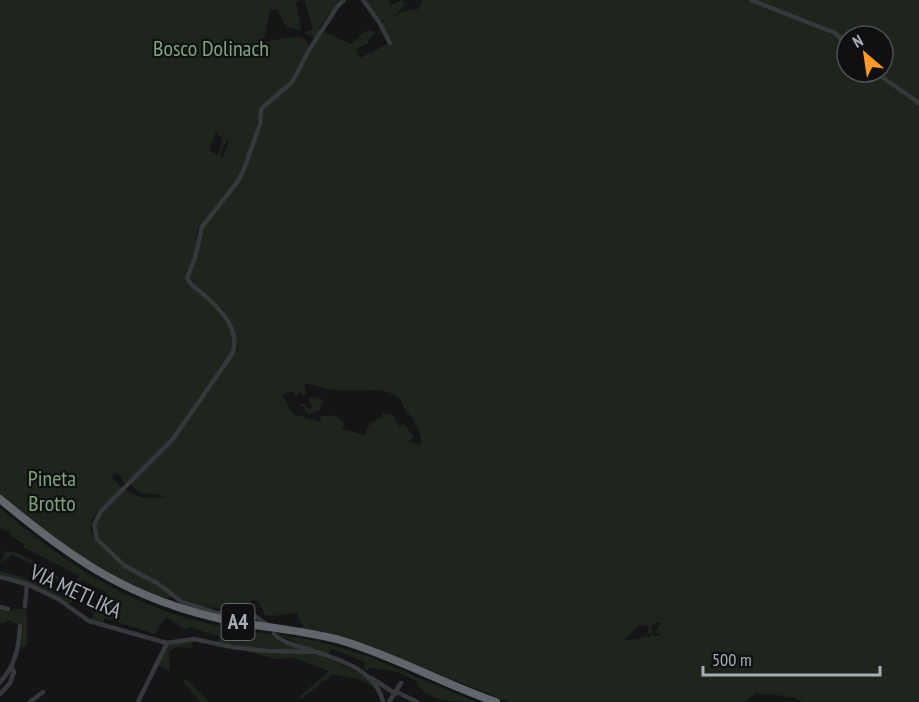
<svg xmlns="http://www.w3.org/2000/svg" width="919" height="702" viewBox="0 0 919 702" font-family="'PT Sans Narrow',sans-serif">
  <rect width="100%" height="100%" fill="#151517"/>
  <g fill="#1d251d" fill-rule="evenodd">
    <path d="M0,0H302L296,2L301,30L286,27L277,9L270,10L263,43L284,38L298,37L305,39L309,45L290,81L261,107L253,141L238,178L201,225L197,232L194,262L186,275L182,274L186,276C189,299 240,305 231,353L173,438L126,484L121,480L123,477L114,473L112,477L122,488C112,498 95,510 91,524C85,546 155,584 172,595L168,599C104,580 51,536 0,495ZM216,132L222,139L221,148H224L223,145L226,144V140L229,141L223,157L220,156L223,149H220L217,155L209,150Z"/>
    <path d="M304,0H342L330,12L321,26L318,27L320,29L314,38L304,32L313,29Z"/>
    <path d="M365,0H388L391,5L402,0L405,5L395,16L404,11L418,9L423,0H919V702H802L792,697L756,693L744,702H509L384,652L315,630L297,628L304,627L298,618V613C286,612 278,618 265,615L259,602L253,600L241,607L236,605C223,611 209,608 196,604C174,598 90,548 96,523C99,510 116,498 125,488C136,500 151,499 166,496L141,493L131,486L132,482L174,440L234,351L238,350L225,311L192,283L189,278L203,225L238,181L260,124L261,112L292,82L323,31L351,44L364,32L372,30L375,33L368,40L369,43L356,49L360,58L370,53L371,55L374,51L389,43L378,24L385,20H378ZM847,36H883V72H847ZM308,384C319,386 330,390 341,390C358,392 380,386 397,396C402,399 402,407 406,411C415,421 422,432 421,445L409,442L414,437L403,423L399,427L393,415L382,413V416C374,422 365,424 366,435L342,429L345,425C335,412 334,416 321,416L320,422L293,414L282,395L292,391L296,396L301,390L302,395H305L306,390L304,385ZM657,622L661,623L655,632L657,634L660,633V635L654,636L653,633L649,638L645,636L639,639L624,640L639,625L649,626L647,633H652L651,626Z"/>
    <path d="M317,396L325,402L320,404L321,409L308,415L303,406L300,407L299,404H304L310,410L312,407L308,399L310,397L316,399Z"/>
    <path d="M0,508C63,561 121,602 202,622C225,628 248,630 270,634L280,643L306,651L274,650L218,643L219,636L204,632L192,627L185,629L166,617L155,634L105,618L102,624L91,619L94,614L73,600L69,605L28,583L0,575V571C22,576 46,585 64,598L70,588L35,565L12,555L0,563L6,551C28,553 53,576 74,585L80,576L23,547L24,544L12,537L10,532L0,528ZM82,580L106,592L95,613L81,606L72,598Z"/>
    <path d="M15,609H27V648L26,646L20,647L23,626L7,620L6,623H0V610L11,611Z"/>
    <path d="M276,634L318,641L365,655L476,702C456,702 424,702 416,681L397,672L370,667L367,671L363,668L365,662L331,649L328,656Z"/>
    <path d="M193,641L191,649C182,646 174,646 169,653L170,671L160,666L157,667L167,645Z"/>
    <path d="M243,650L319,655L367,676L375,689L362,680L333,674L301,699L299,697L329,671L295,658L274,659Z"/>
    <path d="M186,679L209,702H200L183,682Z"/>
  </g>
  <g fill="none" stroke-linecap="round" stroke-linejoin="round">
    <g stroke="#36383c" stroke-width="4.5">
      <path d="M363,0L379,22L390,43"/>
      <path d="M751,0L835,33L847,44"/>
      <path d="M875,72L919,103"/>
      <path d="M0,577L27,584L58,599L89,621L167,643L194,639L232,647L268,651L314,652"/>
      <path d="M25,606L27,584"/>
      <path d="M0,607L8,609"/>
      <path d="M266,624L255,616L216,613L182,602L157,583L125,566L97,539L94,525L101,511L173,439L232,354C244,325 209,299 191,284L187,278L195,258L202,227L238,181L244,169L260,124L261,109L292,82L309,50L337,7L344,0"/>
      <path d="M274,634C282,642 293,645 304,648C334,658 375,667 383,702"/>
      <path d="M371,678L396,694"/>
      <path d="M0,682C15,666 19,648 20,626"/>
      <path d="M397,692L417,702"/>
      <path d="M0,694L10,683L14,672L12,668"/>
      <path d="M30,702L43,692"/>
      <path d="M138,702L167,643"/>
      <path d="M389,702L401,683"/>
    </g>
    <path stroke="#61666d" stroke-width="8" d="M0,499C73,560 131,600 226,620C265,628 305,630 343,641C396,657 444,684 496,702"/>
  </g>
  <g text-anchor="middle" stroke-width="4.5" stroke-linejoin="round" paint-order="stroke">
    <rect fill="#101012" stroke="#797f86" stroke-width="1.5" x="221.5" y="604" width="33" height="36" rx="4.5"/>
    <g font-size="21" font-weight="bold" fill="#a6aeb8">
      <text x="238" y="629">A4</text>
    </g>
    <g font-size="22" fill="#7fa47c" stroke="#101012">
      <text x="211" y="56">Bosco Dolinach</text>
      <text x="52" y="486">Pineta<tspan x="52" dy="25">Brotto</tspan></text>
    </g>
    <g font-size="22" fill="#a6aeb8" stroke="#101012">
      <text transform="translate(76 591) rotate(25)" y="8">VIA METLIKA</text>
    </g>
  </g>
  <g transform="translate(865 54) rotate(331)"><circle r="28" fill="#101012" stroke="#4c4f54" stroke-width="1.5"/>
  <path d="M0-4.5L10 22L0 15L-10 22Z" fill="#fb9a29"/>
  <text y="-9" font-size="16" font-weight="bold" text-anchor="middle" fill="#a6aeb8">N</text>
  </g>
  <path d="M703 666v9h177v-9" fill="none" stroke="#a6aeb8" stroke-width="3"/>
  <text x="712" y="666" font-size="18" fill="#a6aeb8" stroke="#101012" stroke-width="4.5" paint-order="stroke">500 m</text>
</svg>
